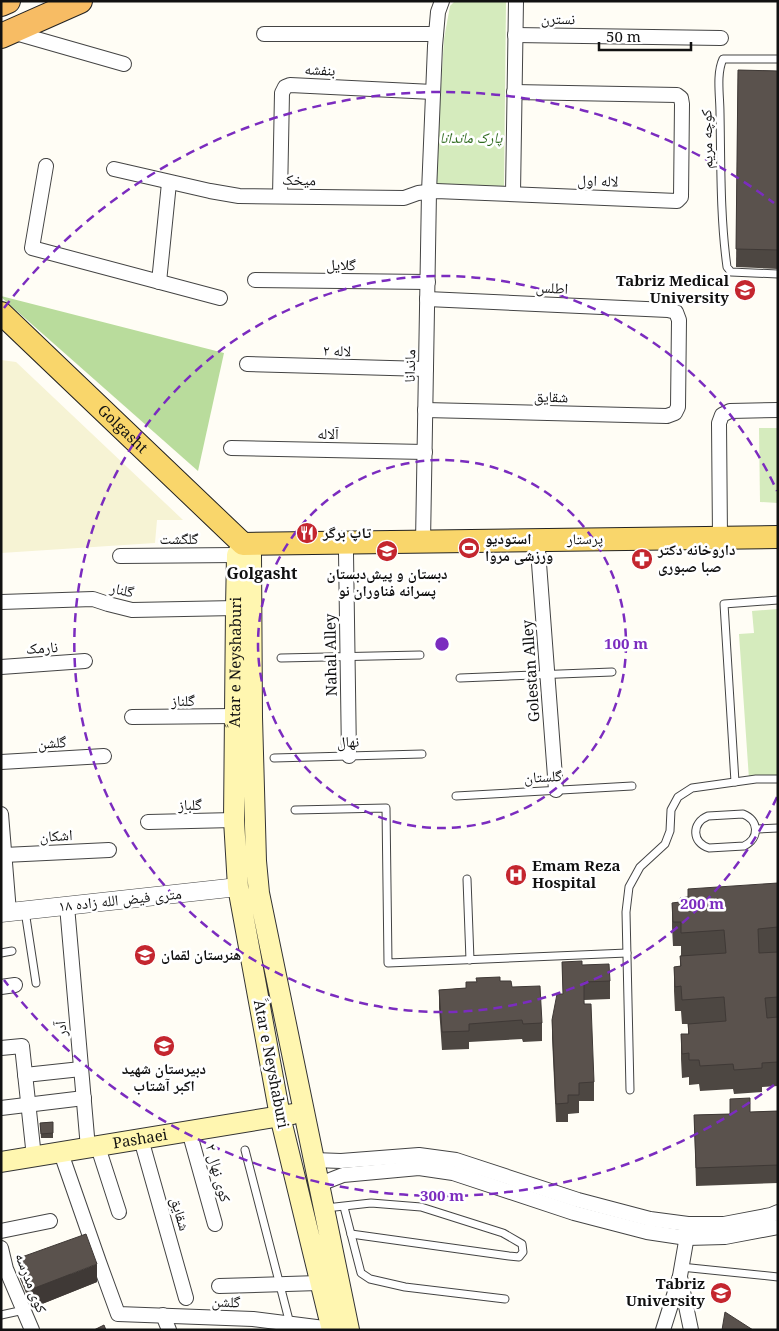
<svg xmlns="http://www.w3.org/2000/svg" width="779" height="1331" viewBox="0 0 779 1331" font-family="'Noto Serif','Noto Naskh Arabic',serif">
  <rect width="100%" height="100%" fill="#fffdf5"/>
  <path fill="#f6f3d4" d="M1,360L16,362L183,520H157L155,543L1,553Z"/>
  <g fill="#d5ebbd">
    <path d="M454,2H506L504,186L435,185L444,39L450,6Z"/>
    <path d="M759,428H778V503L760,502Z"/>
    <path d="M778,609V775L749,779L739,634L754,633L752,611Z"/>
  </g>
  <path fill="#b9dc9c" d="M1,296L224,353L198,471L1,297Z"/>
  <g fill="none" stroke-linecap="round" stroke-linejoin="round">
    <g stroke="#444" stroke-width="9">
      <g id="service">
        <path d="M778,59H723C716,74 720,96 720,113C721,164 720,216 727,267L731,272L778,274"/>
        <path d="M281,658L420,655"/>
        <path d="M460,678L612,672"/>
        <path d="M274,758L422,754"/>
        <path d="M735,782L724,604L778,600"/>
        <path d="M456,796L632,786"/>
        <path d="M295,810L386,808L388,963L627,953"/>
        <path d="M743,814C759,820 760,838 744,846L709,848C692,843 691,823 708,816Z"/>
        <path d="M756,829L778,828"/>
        <path d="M467,879L470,960"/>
        <path d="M25,911L36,983"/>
        <path d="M1,953L12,951"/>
        <path d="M630,1090L626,912L629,887L640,867L665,844L670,831L671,810L678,797L692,788L756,779H778"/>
        <path d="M245,1150L290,1324"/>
        <path d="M344,1207L361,1273L370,1279L405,1287L505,1299"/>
        <path d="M326,1208L371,1203L421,1207L503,1233L522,1244L523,1252L519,1257L509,1256L351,1234"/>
        <path d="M681,1267L778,1277"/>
        <path d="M1,1315L24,1310"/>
      </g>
    </g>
    <g stroke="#444" stroke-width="16">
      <g id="minor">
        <path d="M12,32L124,64"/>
        <path d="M264,34H436"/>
        <path d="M515,35L721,38"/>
        <path d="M46,166L32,248L220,298"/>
        <path d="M114,169L210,191L239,196L404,198L418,193L436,191L677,201L681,197L682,104L681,98L677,95L514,92"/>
        <path d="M513,193L516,1"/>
        <path d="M280,196L282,93L285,87L290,85L433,92"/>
        <path d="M255,280L428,282"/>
        <path d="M159,282L169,183"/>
        <path d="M247,364L426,369"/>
        <path d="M425,410L667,416L675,413L678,407L679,320L676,312L668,310L427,299"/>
        <path d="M231,448L425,452"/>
        <path d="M720,537L719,423L722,415L730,411L778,410"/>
        <path d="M423,542L429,192L435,46L438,12L442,1"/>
        <path d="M538,550L556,790"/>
        <path d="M346,553L349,756"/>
        <path d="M120,556L237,555"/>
        <path d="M1,602L93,599L108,604L132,610L236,608"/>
        <path d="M1,667L85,661"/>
        <path d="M132,717L234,716"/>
        <path d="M1,762L104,756"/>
        <path d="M1,814L9,912"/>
        <path d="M148,822L234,820"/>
        <path d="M4,855L109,850"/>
        <path d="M67,906L88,1148"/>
        <path d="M1,987L15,985"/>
        <path d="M1,1048L22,1046L34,1157"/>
        <path d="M25,1075L81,1069"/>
        <path d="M1,1108L84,1098"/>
        <path d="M189,1131L215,1224"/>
        <path d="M141,1139L186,1298"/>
        <path d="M98,1147L119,1212"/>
        <path d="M61,1153L99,1262L118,1314L253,1319L332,1329"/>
        <path d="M314,1160L341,1161L419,1155L456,1160L578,1200L650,1219L688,1224H724L771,1215L778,1212"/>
        <path d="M320,1184L343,1175L419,1168L453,1173L574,1213L647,1232L687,1238L725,1237L778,1227"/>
        <path d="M1,1231L50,1221"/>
        <path d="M1,1248L6,1269L32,1330"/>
        <path d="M680,1277L691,1330"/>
        <path d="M219,1286L319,1283"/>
        <path d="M163,1315L169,1330"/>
        <path d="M663,1330L680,1276L688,1230"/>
      </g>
    </g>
    <g stroke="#444" stroke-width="19">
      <path id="tertiary" d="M1,913L238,887"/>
    </g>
    <g stroke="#333" stroke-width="22">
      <g id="secondary">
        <path id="s1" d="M1,1162L293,1114"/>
        <path id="s2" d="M332,1330L280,1116L238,887L234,820L236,608L237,555L243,544L251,555L252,717L256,861L259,893L349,1330"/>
      </g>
    </g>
    <g stroke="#222" stroke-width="24">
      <g id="primary">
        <path id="s3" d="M1,313L243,544L778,537"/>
      </g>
    </g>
    <g stroke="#222" stroke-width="26">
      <g id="trunk">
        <path d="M1,4L8,1"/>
        <path d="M1,36L80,1"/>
      </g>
    </g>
    <use href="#service" stroke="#fff" stroke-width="7"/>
    <use href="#minor" stroke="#fff" stroke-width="14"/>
    <use href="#tertiary" stroke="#fff" stroke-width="18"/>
    <use href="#secondary" stroke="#fff6b0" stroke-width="20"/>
    <use href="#primary" stroke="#f9d66b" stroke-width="22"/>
    <use href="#trunk" stroke="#f7bc64" stroke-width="24"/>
  </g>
  <g fill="#4d4742">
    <path d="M738,70L778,71V269L736,267Z"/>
    <path d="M778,883V1086L762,1087V1092L734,1094L733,1089L700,1091L699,1084L689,1085V1077L682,1078L681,1059V1034H688V1024H682L681,1011H675L674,991V967L680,966V956H681V946H673L672,927V903L680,902Z"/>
    <path d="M562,962L582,965L610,981V999L584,1000L594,1082V1101H579V1113L568,1114V1122H556L552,1038V1020L563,994Z"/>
    <path d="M500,981L512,987L542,1023V1041L523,1042L522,1039L469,1042V1049L442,1050L439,1008V990L466,988V982Z"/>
    <path d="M730,1099L750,1112L778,1111V1183L696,1186L694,1115L730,1114Z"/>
    <path d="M53,1122V1138H41L40,1123Z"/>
    <path d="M19,1258L97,1282L32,1308L19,1276Z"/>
  </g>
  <path fill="#3f3936" d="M97,1264V1282L32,1308V1289Z"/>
  <g fill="#5a524d" stroke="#3f3936">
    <path d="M738,70L778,71V250L736,249Z"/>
    <path d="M778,883V927L758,929L759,953L778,952V997L765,998L767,1018L778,1017V1062L762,1063V1068L734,1070L733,1064L700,1066L699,1060H689V1053L682,1054L681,1034H689L688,1024L726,1021L724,997L682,1000L681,986L675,987L674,967L681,966L680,956L726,953L724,930L681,933V922H673L672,903L680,902V898L688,897V889Z"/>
    <path d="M582,961V965L609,964L610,981L584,982V1004H591L594,1082L579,1083V1095H568V1103L556,1104L552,1020L557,994H563L562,962Z"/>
    <path d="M500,977V981H511L512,987L540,986L542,1023L523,1024L522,1020L469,1024V1031L442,1032L439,990L466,988V982H477L476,978Z"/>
    <path d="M750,1098V1112L778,1111V1165L696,1168L694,1115L730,1114V1099Z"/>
    <path d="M53,1122V1133L41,1134L40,1123Z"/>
    <path d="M86,1234L97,1264L32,1289L19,1258Z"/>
    <path d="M725,1312L753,1330H722Z"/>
    <path d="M104,1325L106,1330H94Z"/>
  </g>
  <g fill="none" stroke="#7b2cbf" stroke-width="2.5" stroke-dasharray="9 6">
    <circle cx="442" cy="644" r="184"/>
    <path d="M777 797A368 368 0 1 1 777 491"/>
    <path d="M774 1085A552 552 0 0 1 4 980M4 308A552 552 0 0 1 774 203"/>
  </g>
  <defs>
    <g id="university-disc" transform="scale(1.125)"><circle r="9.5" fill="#c4262e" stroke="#fff"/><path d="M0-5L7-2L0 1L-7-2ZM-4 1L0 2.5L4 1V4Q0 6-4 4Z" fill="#fff"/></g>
    <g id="restaurant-disc" transform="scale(1.125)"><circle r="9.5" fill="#c4262e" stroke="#fff"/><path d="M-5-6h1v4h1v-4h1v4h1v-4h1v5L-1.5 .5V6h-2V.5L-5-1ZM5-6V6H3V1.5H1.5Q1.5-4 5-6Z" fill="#fff"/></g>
    <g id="stadium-disc" transform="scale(1.125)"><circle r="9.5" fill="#c4262e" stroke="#fff"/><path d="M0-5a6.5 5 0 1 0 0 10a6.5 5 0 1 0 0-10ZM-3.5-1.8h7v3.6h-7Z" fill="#fff"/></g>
    <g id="school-disc" transform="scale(1.125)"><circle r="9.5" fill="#c4262e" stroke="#fff"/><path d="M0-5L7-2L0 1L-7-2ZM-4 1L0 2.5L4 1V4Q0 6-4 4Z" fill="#fff"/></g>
    <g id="pharmacy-disc" transform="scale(1.125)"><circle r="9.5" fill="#c4262e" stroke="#fff"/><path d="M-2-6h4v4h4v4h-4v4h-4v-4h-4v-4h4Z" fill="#fff"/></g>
    <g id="hospital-disc" transform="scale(1.125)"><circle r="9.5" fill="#c4262e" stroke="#fff"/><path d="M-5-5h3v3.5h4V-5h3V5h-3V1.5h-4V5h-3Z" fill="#fff"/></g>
  </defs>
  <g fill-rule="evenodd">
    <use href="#university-disc" x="745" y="290"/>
    <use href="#restaurant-disc" x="307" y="533"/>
    <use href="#stadium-disc" x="469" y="548"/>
    <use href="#school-disc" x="387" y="551"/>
    <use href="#pharmacy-disc" x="642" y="559"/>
    <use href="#hospital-disc" x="516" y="875"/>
    <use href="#school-disc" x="145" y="955"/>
    <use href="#school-disc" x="164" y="1046"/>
    <use href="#university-disc" x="721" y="1293"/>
  </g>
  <g text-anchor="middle" stroke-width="5" stroke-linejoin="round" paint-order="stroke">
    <g font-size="15" fill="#111" stroke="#fff">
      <text transform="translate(558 19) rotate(1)" y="5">نسترن</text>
      <text transform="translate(320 70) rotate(3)" y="5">بنفشه</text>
      <text transform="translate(707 139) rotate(-91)" y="5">کوچه مریم</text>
      <text transform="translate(299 180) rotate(1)" y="5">میخک</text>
      <text transform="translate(598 181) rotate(2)" y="5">لاله اول</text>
      <text transform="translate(341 265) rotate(1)" y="5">گلایل</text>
      <text transform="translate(552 288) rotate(3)" y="5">اطلس</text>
      <text transform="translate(337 351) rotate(2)" y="5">لاله ۲</text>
      <text transform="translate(410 366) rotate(-89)" y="5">ماندانا</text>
      <text transform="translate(551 397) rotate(1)" y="5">شقایق</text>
      <text dy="5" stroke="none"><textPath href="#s3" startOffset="168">Golgasht</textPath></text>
      <text transform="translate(328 434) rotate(1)" y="5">آلاله</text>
      <text x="179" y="544">گلگشت</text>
      <text transform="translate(585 539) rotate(-1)" y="5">پرستار</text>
      <text transform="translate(122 590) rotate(13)" y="5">گلنار</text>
      <text transform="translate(42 648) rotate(-4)" y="5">نارمک</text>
      <text transform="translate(331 655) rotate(-91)" y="5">Nahal Alley</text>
      <text dy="5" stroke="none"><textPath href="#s2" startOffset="678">ََAtar e Neyshaburi</textPath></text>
      <text transform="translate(531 671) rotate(-94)" y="5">Golestan Alley</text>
      <text transform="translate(183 701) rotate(-1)" y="5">گلناز</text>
      <text transform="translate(348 742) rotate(-2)" y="5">نهال</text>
      <text transform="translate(52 743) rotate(-4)" y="5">گلشن</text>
      <text transform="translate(543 777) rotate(-3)" y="5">گلستان</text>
      <text transform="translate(190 805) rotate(-1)" y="5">گلباز</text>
      <text transform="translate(56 836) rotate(-3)" y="5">اشکان</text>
      <text transform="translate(120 900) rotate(-6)" y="5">۱۸ متری فیض الله زاده</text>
      <text transform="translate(61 1029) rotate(-95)" y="5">آدر</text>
      <text transform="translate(271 1064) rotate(79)" y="5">ََAtar e Neyshaburi</text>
      <text dy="5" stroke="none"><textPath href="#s1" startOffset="141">Pashaei</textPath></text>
      <text transform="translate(218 1173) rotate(75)" y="5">کوی نهال ۲</text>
      <text transform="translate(180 1214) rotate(74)" y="5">شقایق</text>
      <text transform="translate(31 1283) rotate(69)" y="5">کوی مدرسه</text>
      <text transform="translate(226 1302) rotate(2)" y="5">گلشن</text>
    </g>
    <g font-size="15" font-style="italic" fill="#2f6b1f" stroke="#fff">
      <text x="471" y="143">پارک ماندانا</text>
    </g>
    <g font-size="15" font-weight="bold" fill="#111" stroke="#fff" text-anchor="start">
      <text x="729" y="286" text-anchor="end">Tabriz Medical<tspan x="729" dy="17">University</tspan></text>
      <text x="323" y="538">تاپ برگر</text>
      <text x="485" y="544">استودیو<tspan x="485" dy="17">ورزشی مروا</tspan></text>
      <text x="658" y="555">داروخانه دکتر<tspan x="658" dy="17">صبا صبوری</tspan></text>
      <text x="387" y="579" text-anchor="middle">دبستان و پیش‌دبستان<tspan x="387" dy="17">پسرانه فناوران نو</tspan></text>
      <text x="532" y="871">Emam Reza<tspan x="532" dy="17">Hospital</tspan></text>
      <text x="161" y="960">هنرستان لقمان</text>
      <text x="164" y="1074" text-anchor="middle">دبیرستان شهید<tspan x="164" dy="17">اکبر آشتاب</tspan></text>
      <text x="705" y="1289" text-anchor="end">Tabriz<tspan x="705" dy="17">University</tspan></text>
    </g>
    <g font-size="16" font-weight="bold" fill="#111" stroke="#fff">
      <text x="262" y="579">Golgasht</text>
    </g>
  </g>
  <circle cx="442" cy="644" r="8" fill="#7b2cbf" stroke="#fff" stroke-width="2.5"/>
  <g font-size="15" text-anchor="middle" font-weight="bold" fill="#7b2cbf" stroke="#fff" stroke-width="5" stroke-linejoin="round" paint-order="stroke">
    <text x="626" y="649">100 m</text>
    <text x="702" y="909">200 m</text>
    <text x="442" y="1201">300 m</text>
  </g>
  <rect width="779" height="1331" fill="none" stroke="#111111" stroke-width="5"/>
  <path d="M599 42v8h92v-8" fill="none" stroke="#111111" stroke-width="2.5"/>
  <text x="606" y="42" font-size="15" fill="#111111" stroke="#ffffff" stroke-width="4" paint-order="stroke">50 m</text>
</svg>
